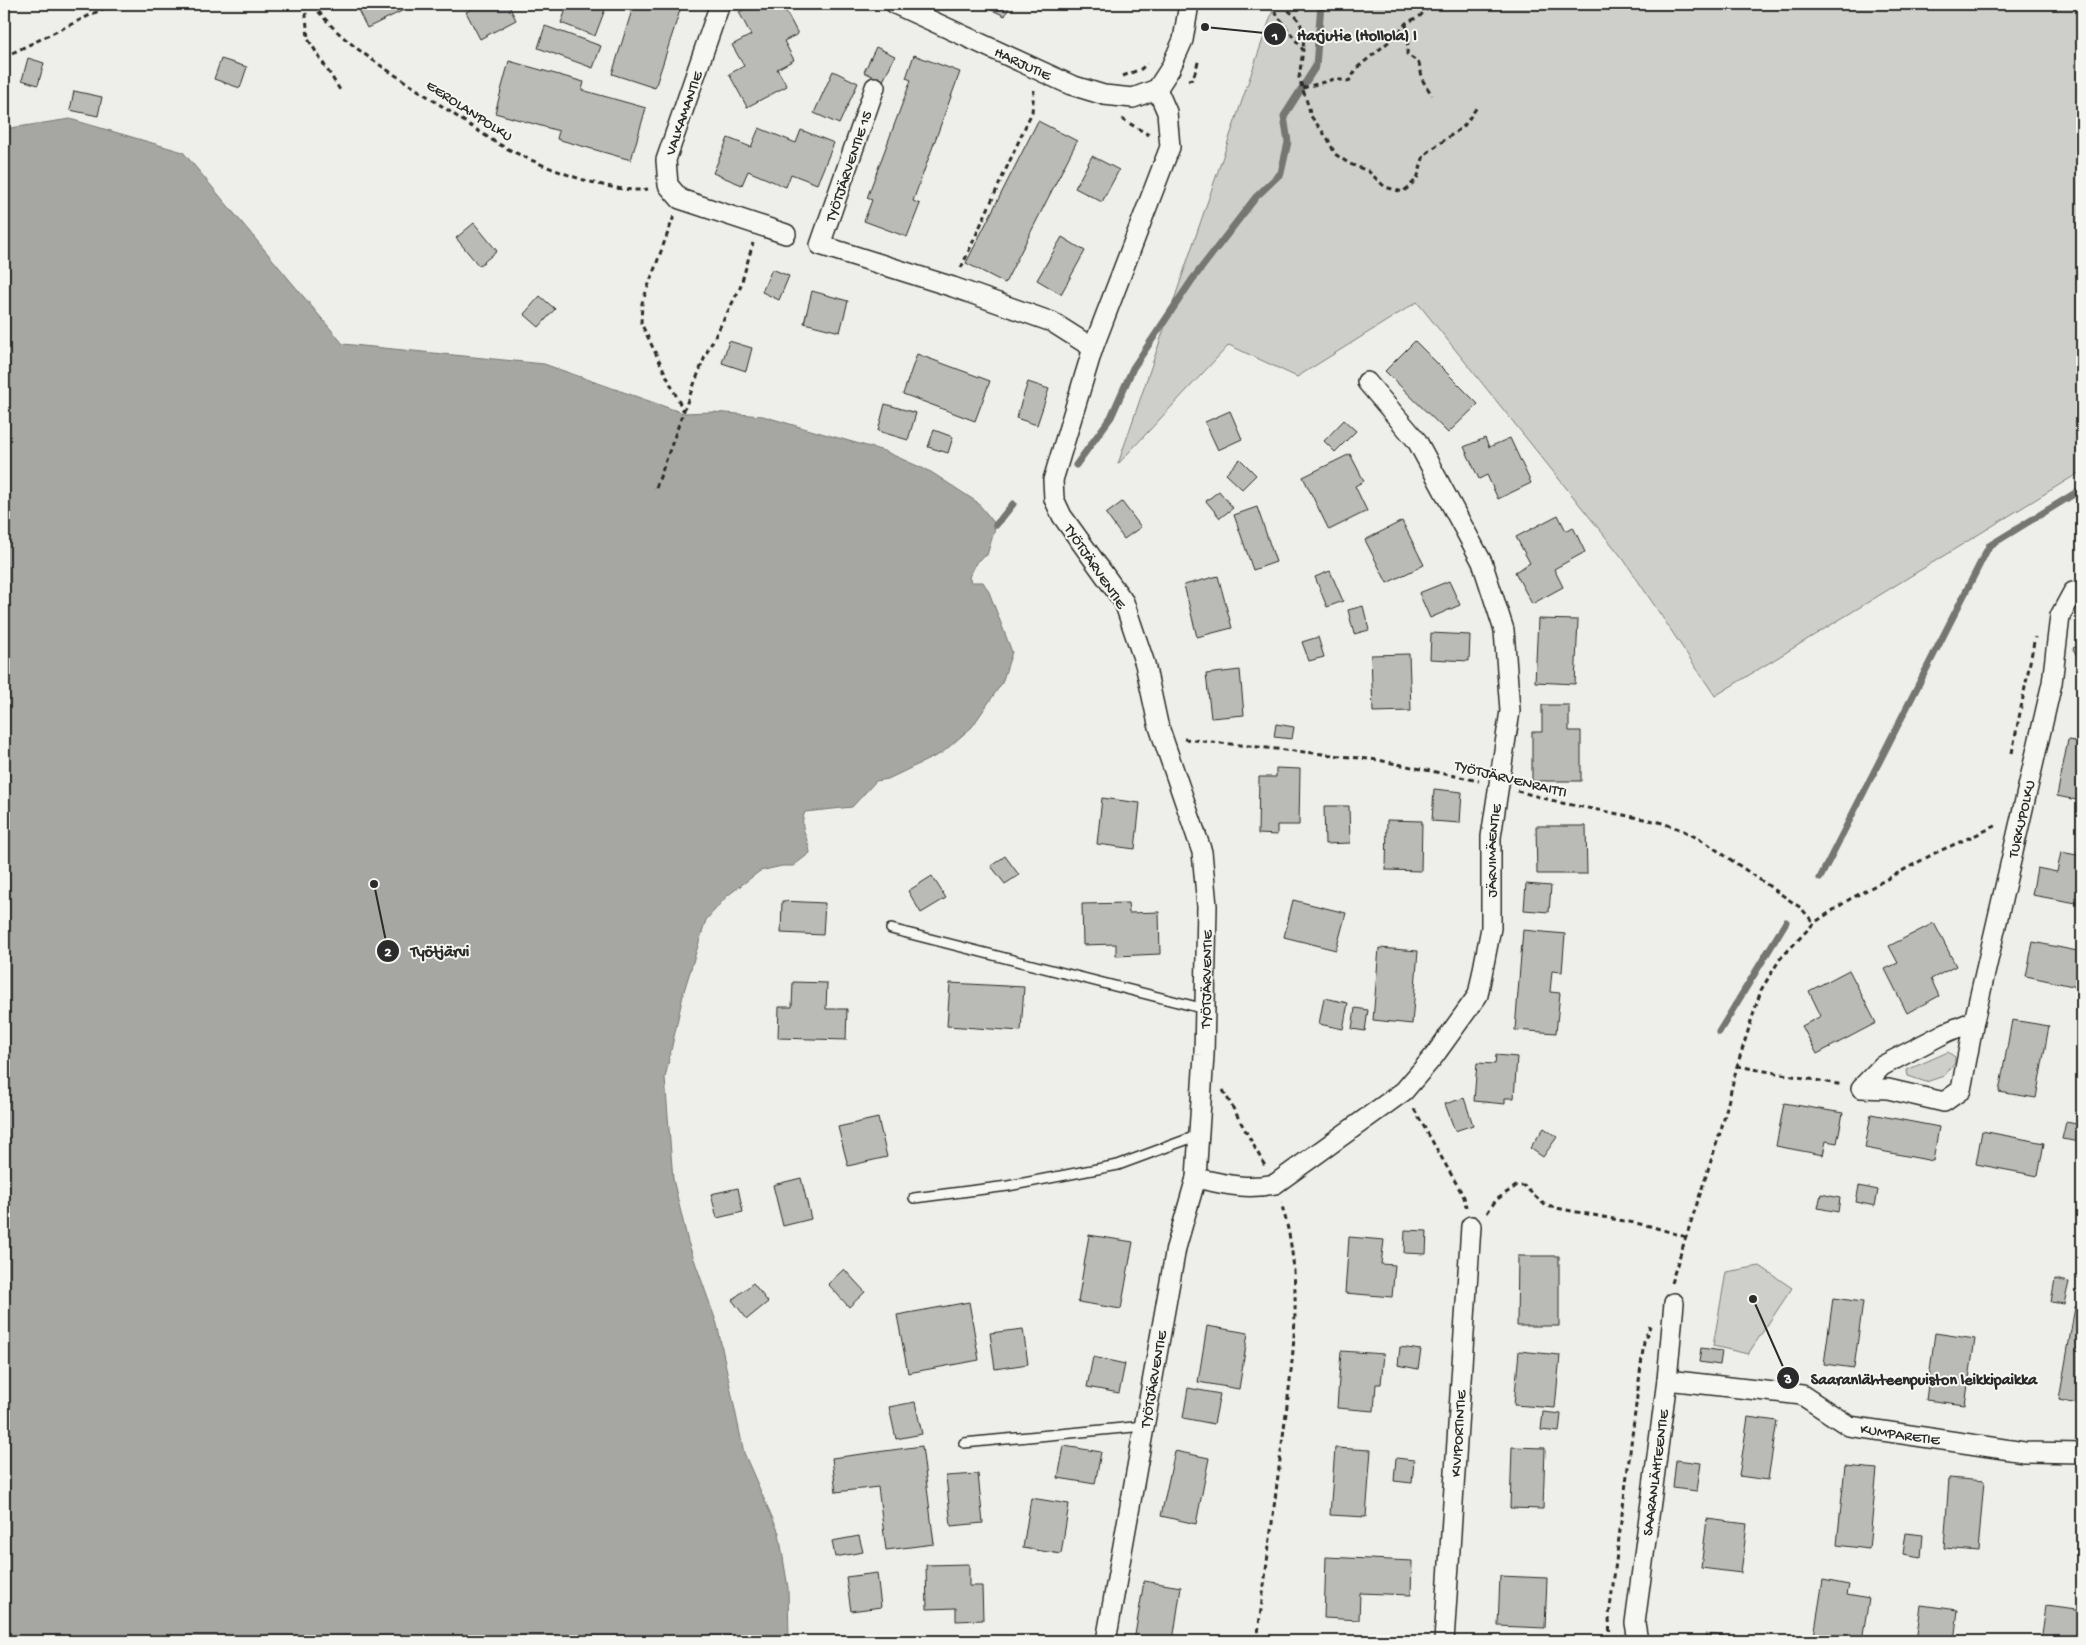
<svg xmlns="http://www.w3.org/2000/svg" width="2086" height="1645" viewBox="0 0 2086 1645" font-family="'Gochi Hand',sans-serif">
  <rect width="100%" height="100%" fill="#eeeeea"/>
  <filter id="ink" filterUnits="userSpaceOnUse"><feTurbulence type="fractalNoise" baseFrequency=".02" numOctaves="2"/><feDisplacementMap in="SourceGraphic" scale="10" xChannelSelector="R" yChannelSelector="G"/><feConvolveMatrix kernelMatrix="1 2 1 2 8 2 1 2 1" color-interpolation-filters="sRGB"/></filter>
  <g filter="url(#ink)">
    <g fill="#cececa" stroke="#7c7c7a">
      <path d="M1275,4H2082V471L1715,696L1624,560L1417,302L1297,377L1229,345L1118,464Z"/>
      <path d="M1948,1052L1955,1057V1063L1944,1076L1926,1082L1908,1076L1907,1070Z"/>
      <path d="M1760,1266L1792,1288L1748,1354L1713,1346L1726,1272Z"/>
    </g>
    <path fill="#a6a6a3" stroke="#757573" d="M70,119L183,152L343,344L544,364L683,413L713,412L763,416L800,427L884,451L931,472L977,502L996,525L987,555L977,561L969,577L971,582H983L989,592L1012,652L1002,683L972,727L942,753L888,779L876,781L852,807L805,812C798,828 809,838 810,853L793,866H782L760,871L727,896L706,920L684,991L665,1078L673,1179L688,1242L717,1324L744,1453L779,1533L788,1588L789,1641H4V129Z"/>
    <g fill="none" stroke-linecap="round" stroke-linejoin="round">
      <g stroke="#757573" stroke-width="7">
        <path d="M1076,465L1111,417L1133,368L1192,280L1256,197L1281,173L1288,142L1284,116L1316,66L1321,4"/>
        <path d="M996,525L1013,504"/>
        <path d="M1820,878L1989,546L2082,489"/>
        <path d="M1719,1032L1786,922"/>
      </g>
    </g>
    <g fill="#babab7" stroke="#2b2b2b">
      <path d="M355,4H403L406,9L367,28Z"/>
      <path d="M481,4H508L516,20L480,39L466,12Z"/>
      <path d="M568,4L575,7L577,4H607L595,36L561,23Z"/>
      <path d="M634,4H682L655,88L612,74Z"/>
      <path d="M755,4H782L798,34L784,41L794,60L777,69L787,86L747,107L729,74L744,66L732,45L751,35L739,12Z"/>
      <path d="M979,4H1010L1005,16Z"/>
      <path d="M545,26L601,46L593,68L538,48Z"/>
      <path d="M876,47L895,56L883,81L864,72Z"/>
      <path d="M914,55L960,72L913,201L920,204L907,237L864,221L872,200L867,198L911,80L906,78Z"/>
      <path d="M28,58L44,63L38,85L22,80Z"/>
      <path d="M221,59L247,67L240,88L214,79Z"/>
      <path d="M509,61L584,82L582,90L646,108L631,160L557,139L559,131L495,113Z"/>
      <path d="M833,71L858,83L839,124L814,113Z"/>
      <path d="M74,91L102,97L98,116L70,110Z"/>
      <path d="M1038,121L1077,141L1005,283L966,263Z"/>
      <path d="M759,128L796,143L801,130L834,143L817,184L791,174L786,187L748,171L742,185L713,173L728,138L751,147Z"/>
      <path d="M1092,156L1119,170L1102,202L1075,188Z"/>
      <path d="M474,223L497,251L479,266L456,238Z"/>
      <path d="M1062,237L1085,251L1061,294L1037,280Z"/>
      <path d="M772,269L789,276L779,300L762,292Z"/>
      <path d="M812,291L848,301L840,332L804,323Z"/>
      <path d="M540,296L555,309L539,327L524,314Z"/>
      <path d="M729,341L752,348L746,371L722,363Z"/>
      <path d="M1415,341L1478,404L1448,433L1385,371Z"/>
      <path d="M917,354L990,381L975,421L903,394Z"/>
      <path d="M1028,382L1049,389L1037,425L1016,418Z"/>
      <path d="M885,404L916,413L908,440L878,431Z"/>
      <path d="M1230,411L1242,439L1218,450L1205,422Z"/>
      <path d="M1344,420L1356,431L1335,452L1324,441Z"/>
      <path d="M934,430L953,437L948,453L928,447Z"/>
      <path d="M1485,438L1489,447L1510,438L1531,483L1498,499L1487,475L1479,479L1464,447Z"/>
      <path d="M1350,454L1364,481L1355,486L1367,511L1329,530L1303,477Z"/>
      <path d="M1240,459L1256,475L1242,489L1226,474Z"/>
      <path d="M1219,491L1233,508L1220,518L1206,501Z"/>
      <path d="M1122,502L1141,527L1124,539L1106,514Z"/>
      <path d="M1257,507L1276,562L1253,570L1234,515Z"/>
      <path d="M1558,515L1566,531L1573,527L1585,552L1554,569L1563,587L1532,604L1515,572L1530,563L1516,537Z"/>
      <path d="M1402,521L1424,565L1387,583L1365,540Z"/>
      <path d="M1330,571L1343,601L1327,607L1315,577Z"/>
      <path d="M1218,576L1232,628L1197,637L1184,585Z"/>
      <path d="M1449,581L1460,605L1430,618L1419,593Z"/>
      <path d="M1363,606L1369,630L1354,634L1348,610Z"/>
      <path d="M1538,619L1578,620L1575,684L1535,682Z"/>
      <path d="M1431,633L1470,635L1469,661L1430,659Z"/>
      <path d="M1318,637L1324,657L1309,661L1302,642Z"/>
      <path d="M2082,644V667L2073,648Z"/>
      <path d="M1409,654L1411,711L1373,712L1371,655Z"/>
      <path d="M1240,670L1244,715L1211,718L1206,674Z"/>
      <path d="M1542,705H1569V731H1581V781H1532V732H1542Z"/>
      <path d="M1276,724L1294,727L1292,739L1274,737Z"/>
      <path d="M2068,740L2082,742V801L2057,796Z"/>
      <path d="M1276,768L1300,769L1299,825H1277V835L1258,834L1259,777H1276Z"/>
      <path d="M1434,789L1462,792L1460,823L1432,821Z"/>
      <path d="M1102,798L1140,803L1135,849L1097,844Z"/>
      <path d="M1324,806H1349L1350,843L1325,844Z"/>
      <path d="M1387,820L1422,821L1421,871L1386,870Z"/>
      <path d="M1536,826H1586L1587,874H1537Z"/>
      <path d="M2061,852L2082,856V904L2032,895L2037,868L2057,872Z"/>
      <path d="M1005,856L1019,875L1005,884L991,866Z"/>
      <path d="M932,876L946,898L921,913L908,891Z"/>
      <path d="M1526,884L1551,886L1549,912L1524,910Z"/>
      <path d="M1293,900L1346,913L1336,950L1284,937Z"/>
      <path d="M782,901L825,903L823,935L781,933Z"/>
      <path d="M1128,903L1129,913L1159,912L1160,954L1116,956V944L1083,945L1082,904Z"/>
      <path d="M1934,923L1956,966L1931,979L1939,996L1907,1013L1885,969L1898,963L1889,946Z"/>
      <path d="M1523,930L1565,934L1562,972L1552,971L1550,992L1560,993L1556,1033L1515,1030Z"/>
      <path d="M2033,942L2082,952V988L2026,976Z"/>
      <path d="M1379,948L1418,951L1412,1024L1373,1020Z"/>
      <path d="M1849,970L1876,1023L1817,1054L1802,1026L1821,1016L1809,991Z"/>
      <path d="M793,982L827,983L826,1009H847L846,1040L778,1038L779,1007H792Z"/>
      <path d="M950,983L1024,987L1021,1031L947,1026Z"/>
      <path d="M1324,998L1348,1003L1343,1029L1319,1024Z"/>
      <path d="M1355,1008L1368,1010L1365,1031L1352,1029Z"/>
      <path d="M2012,1020L2049,1026L2036,1098L1999,1092Z"/>
      <path d="M1496,1055L1517,1057L1514,1098H1505V1104L1474,1101L1477,1063L1495,1064Z"/>
      <path d="M1464,1098L1473,1125L1455,1131L1445,1104Z"/>
      <path d="M1784,1103L1843,1113L1837,1143L1826,1141L1823,1155L1776,1146Z"/>
      <path d="M1871,1114L1939,1127L1933,1161L1865,1148Z"/>
      <path d="M878,1118L887,1157L848,1166L838,1127Z"/>
      <path d="M2066,1122L2082,1125L2081,1142L2062,1139Z"/>
      <path d="M1544,1128L1557,1137L1543,1157L1530,1148Z"/>
      <path d="M1982,1131L2044,1143L2038,1176L1976,1164Z"/>
      <path d="M801,1178L811,1219L783,1226L773,1185Z"/>
      <path d="M1859,1186L1878,1190L1875,1206L1856,1202Z"/>
      <path d="M738,1188L743,1212L717,1218L711,1194Z"/>
      <path d="M1821,1194L1840,1198L1838,1212L1818,1208Z"/>
      <path d="M1405,1230L1427,1231L1426,1254L1404,1253Z"/>
      <path d="M1089,1235L1133,1242L1121,1309L1078,1302Z"/>
      <path d="M1349,1237L1384,1240L1381,1264L1395,1265L1392,1297L1345,1293Z"/>
      <path d="M1518,1256H1559V1326H1517Z"/>
      <path d="M844,1269L865,1292L849,1307L828,1284Z"/>
      <path d="M2055,1279L2069,1282L2064,1304L2051,1302Z"/>
      <path d="M753,1283L768,1302L747,1319L732,1300Z"/>
      <path d="M1833,1298L1863,1302L1854,1368L1824,1364Z"/>
      <path d="M969,1302L979,1360L908,1373L897,1315Z"/>
      <path d="M2075,1307L2082,1309V1405L2059,1400Z"/>
      <path d="M1207,1326L1248,1333L1239,1389L1198,1382Z"/>
      <path d="M1023,1329L1028,1364L995,1369L990,1333Z"/>
      <path d="M1935,1333L1975,1339L1965,1405L1926,1400Z"/>
      <path d="M1400,1347L1421,1350L1418,1369L1398,1365Z"/>
      <path d="M1701,1348L1722,1351L1720,1365L1699,1362Z"/>
      <path d="M1341,1351L1384,1354L1381,1384H1376L1374,1411L1337,1408Z"/>
      <path d="M1519,1351L1560,1355L1555,1408L1514,1405Z"/>
      <path d="M1093,1357L1125,1364L1119,1393L1087,1387Z"/>
      <path d="M1188,1388L1220,1394L1214,1424L1183,1418Z"/>
      <path d="M915,1402L922,1434L896,1439L889,1407Z"/>
      <path d="M1543,1412L1561,1414L1559,1432L1541,1430Z"/>
      <path d="M1748,1417L1777,1421L1768,1480L1739,1476Z"/>
      <path d="M922,1446L934,1544L886,1550L878,1487L836,1492L832,1458Z"/>
      <path d="M1064,1446L1101,1452L1095,1484L1058,1478Z"/>
      <path d="M1512,1447L1545,1448L1543,1509L1510,1508Z"/>
      <path d="M1335,1448L1371,1450L1366,1517L1330,1515Z"/>
      <path d="M1175,1451L1209,1458L1196,1524L1161,1516Z"/>
      <path d="M1396,1458L1414,1460L1412,1483L1394,1481Z"/>
      <path d="M1676,1460L1701,1463L1697,1491L1673,1488Z"/>
      <path d="M1845,1466L1877,1469L1869,1549L1837,1545Z"/>
      <path d="M978,1474L983,1523L951,1526L946,1476Z"/>
      <path d="M1949,1478L1984,1481L1978,1551L1944,1548Z"/>
      <path d="M1031,1498L1069,1504L1061,1554L1023,1548Z"/>
      <path d="M1707,1519L1747,1524L1741,1573L1701,1568Z"/>
      <path d="M2082,1525V1570H2078Z"/>
      <path d="M1906,1533L1923,1535L1921,1557L1903,1554Z"/>
      <path d="M859,1536L863,1552L835,1557L832,1541Z"/>
      <path d="M1326,1557L1412,1561L1411,1595L1360,1593L1359,1620L1324,1618Z"/>
      <path d="M969,1564V1586H982L983,1620L956,1621V1608L927,1609L926,1565Z"/>
      <path d="M877,1573L881,1607L851,1611L846,1577Z"/>
      <path d="M1500,1576L1547,1578L1545,1628L1498,1626Z"/>
      <path d="M1823,1580L1849,1585L1847,1595L1869,1599L1862,1641H1805L1806,1635L1814,1636Z"/>
      <path d="M1144,1581L1181,1587L1173,1641H1134Z"/>
      <path d="M1921,1605L1958,1610L1954,1641H1916Z"/>
      <path d="M2046,1606L2082,1611L2081,1641H2041Z"/>
      <path d="M1706,1634L1738,1638V1641H1705Z"/>
    </g>
    <g fill="none" stroke-linecap="round" stroke-linejoin="round">
      <g stroke="#2b2b2b" stroke-width="12">
        <g id="lane">
          <path d="M891,929L1205,1009"/>
          <path d="M914,1198L1008,1186L1118,1165L1199,1135"/>
          <path d="M964,1443L1144,1426"/>
        </g>
      </g>
      <g stroke="#2b2b2b" stroke-width="22">
        <g id="street">
          <path d="M720,4L666,160L668,185L680,199L786,234"/>
          <path id="s1" d="M895,4L1071,85L1104,95L1133,98L1157,89"/>
          <path d="M875,87L820,245L953,287L1052,322L1093,348"/>
          <path d="M1157,89L1170,69L1183,40L1189,4"/>
          <path id="s2" d="M1974,1021L1961,1090L1944,1102L1888,1089L1861,1088L1882,1066L1947,1032L1974,1021L2052,683L2060,616L2073,592L2082,590"/>
          <path id="s3" d="M1196,1178C1224,1184 1245,1190 1275,1184L1404,1091L1434,1056L1478,995L1491,928V837L1510,711L1504,630L1482,562L1417,441L1367,382"/>
          <path id="s4" d="M1667,1380L1802,1395L1849,1426L2024,1452L2082,1453"/>
          <path id="s5" d="M1106,1641L1176,1248L1196,1178L1204,1055L1207,906L1202,852L1158,724L1145,664L1124,602L1062,516L1054,499L1053,480L1093,348L1170,147L1167,112L1157,89"/>
          <path id="s6" d="M1444,1641L1471,1226"/>
          <path id="s7" d="M1638,1641L1635,1623L1667,1380L1674,1303"/>
        </g>
      </g>
      <g stroke="#2b2b2b" stroke-width="3" stroke-dasharray="5 4" stroke-linecap="butt">
        <path d="M305,4L308,39L340,90"/>
        <path d="M313,4C341,43 382,66 421,92C447,109 471,127 497,143C530,162 611,196 648,189"/>
        <path d="M866,4L875,8"/>
        <path d="M1269,4L1303,50L1299,78L1309,108L1310,115L1328,139L1335,154L1350,164L1368,171L1385,187L1403,192L1417,179L1424,155L1464,126L1477,107"/>
        <path d="M1282,4C1287,10 1292,13 1297,18C1304,27 1304,40 1303,50"/>
        <path d="M1459,4L1463,5L1475,4"/>
        <path d="M1406,23L1408,40L1407,54L1419,63L1423,81L1432,95"/>
        <path d="M4,57L113,4"/>
        <path d="M1123,76L1141,69L1147,64"/>
        <path d="M1188,80L1193,79L1199,59"/>
        <path d="M1303,88L1334,79L1349,81L1358,67L1397,35L1406,23L1420,16L1432,4"/>
        <path d="M1122,119L1149,135"/>
        <path d="M674,216L642,303L641,323L683,410"/>
        <path d="M961,268L1032,112L1034,90"/>
        <path d="M656,488L684,410L706,354L740,288L753,243"/>
        <path d="M1184,739L1378,760L1479,781"/>
        <path d="M2012,753L2035,637"/>
        <path d="M1517,791L1562,803L1659,822L1682,830L1705,842L1801,908L1814,923"/>
        <path d="M1737,1066L1843,1085"/>
        <path d="M1223,1090L1265,1166"/>
        <path d="M1414,1109L1464,1197L1466,1207"/>
        <path d="M1487,1213L1496,1200L1516,1186H1524L1546,1206L1650,1226L1686,1237"/>
        <path d="M1671,1283L1722,1127L1737,1066L1761,990L1780,959L1814,923L1850,899L1935,853L1998,825"/>
        <path d="M1257,1641C1265,1578 1273,1515 1281,1452C1291,1371 1307,1283 1281,1203"/>
        <path d="M1610,1641L1609,1616L1644,1342L1650,1326"/>
      </g>
      <use href="#lane" stroke="#f6f6f2" stroke-width="9"/>
      <use href="#street" stroke="#f6f6f2" stroke-width="19"/>
    </g>
  </g>
  <g text-anchor="middle" stroke-width="4" stroke-linejoin="round" paint-order="stroke">
    <g font-size="15" fill="#2b2b2b" stroke="#f6f6f2">
      <text dy="5" stroke="none"><textPath href="#s1" startOffset="141">HARJUTIE</textPath></text>
      <text transform="translate(470 110) rotate(33)" y="5">EEROLANPOLKU</text>
      <text transform="translate(683 113) rotate(-71)" y="5">VALKAMANTIE</text>
      <text transform="translate(848 166) rotate(-71)" y="5">TYÖTJÄRVENTIE 15</text>
      <text transform="translate(1096 566) rotate(56)" y="5">TYÖTJÄRVENTIE</text>
      <text transform="translate(1511 778) rotate(14)" y="5">TYÖTJÄRVENRAITTI</text>
      <text dy="5" stroke="none"><textPath href="#s2" startOffset="516">TURKUPOLKU</textPath></text>
      <text dy="5" stroke="none"><textPath href="#s3" startOffset="506">JÄRVIMÄENTIE</textPath></text>
      <text dy="5" stroke="none"><textPath href="#s5" startOffset="671">TYÖTJÄRVENTIE</textPath></text>
      <text dy="5" stroke="none"><textPath href="#s5" startOffset="266">TYÖTJÄRVENTIE</textPath></text>
      <text dy="5" stroke="none"><textPath href="#s6" startOffset="208">KIVIPORTINTIE</textPath></text>
      <text dy="5" stroke="none"><textPath href="#s4" startOffset="244">KUMPARETIE</textPath></text>
      <text dy="5" stroke="none"><textPath href="#s7" startOffset="170">SAARANLÄHTEENTIE</textPath></text>
    </g>
  </g>
  <path fill="none" stroke="#2b2b2b" stroke-width="2" d="M1205 27L1275 34M374 884L388 951M1753 1299L1788 1378"/>
  <g fill="#2b2b2b" stroke="#f6f6f2" stroke-width="2">
    <circle cx="1205" cy="27" r="5"/>
    <circle cx="374" cy="884" r="5"/>
    <circle cx="1753" cy="1299" r="5"/>
    <circle cx="1275" cy="34" r="12"/>
    <circle cx="388" cy="951" r="12"/>
    <circle cx="1788" cy="1378" r="12"/>
  </g>
  <g font-size="15" text-anchor="middle" font-weight="bold" fill="#fff">
    <text x="1275" y="40">1</text>
    <text x="388" y="956">2</text>
    <text x="1788" y="1383">3</text>
  </g>
  <g font-size="16" text-anchor="middle" font-weight="bold" fill="#2b2b2b" stroke="#f6f6f2" stroke-width="4" stroke-linejoin="round" paint-order="stroke">
    <text x="1357" y="40">Harjutie (Hollola) I</text>
    <text x="440" y="956">Työtjärvi</text>
    <text x="1924" y="1384">Saaranlähteenpuiston leikkipaikka</text>
  </g>
  <rect width="2086" height="1645" fill="none" stroke="#f6f6f2" stroke-width="20"/>
  <rect x="10" y="10" width="2066" height="1625" fill="none" stroke="#2b2b2b" stroke-width="2" filter="url(#ink)"/>
</svg>
